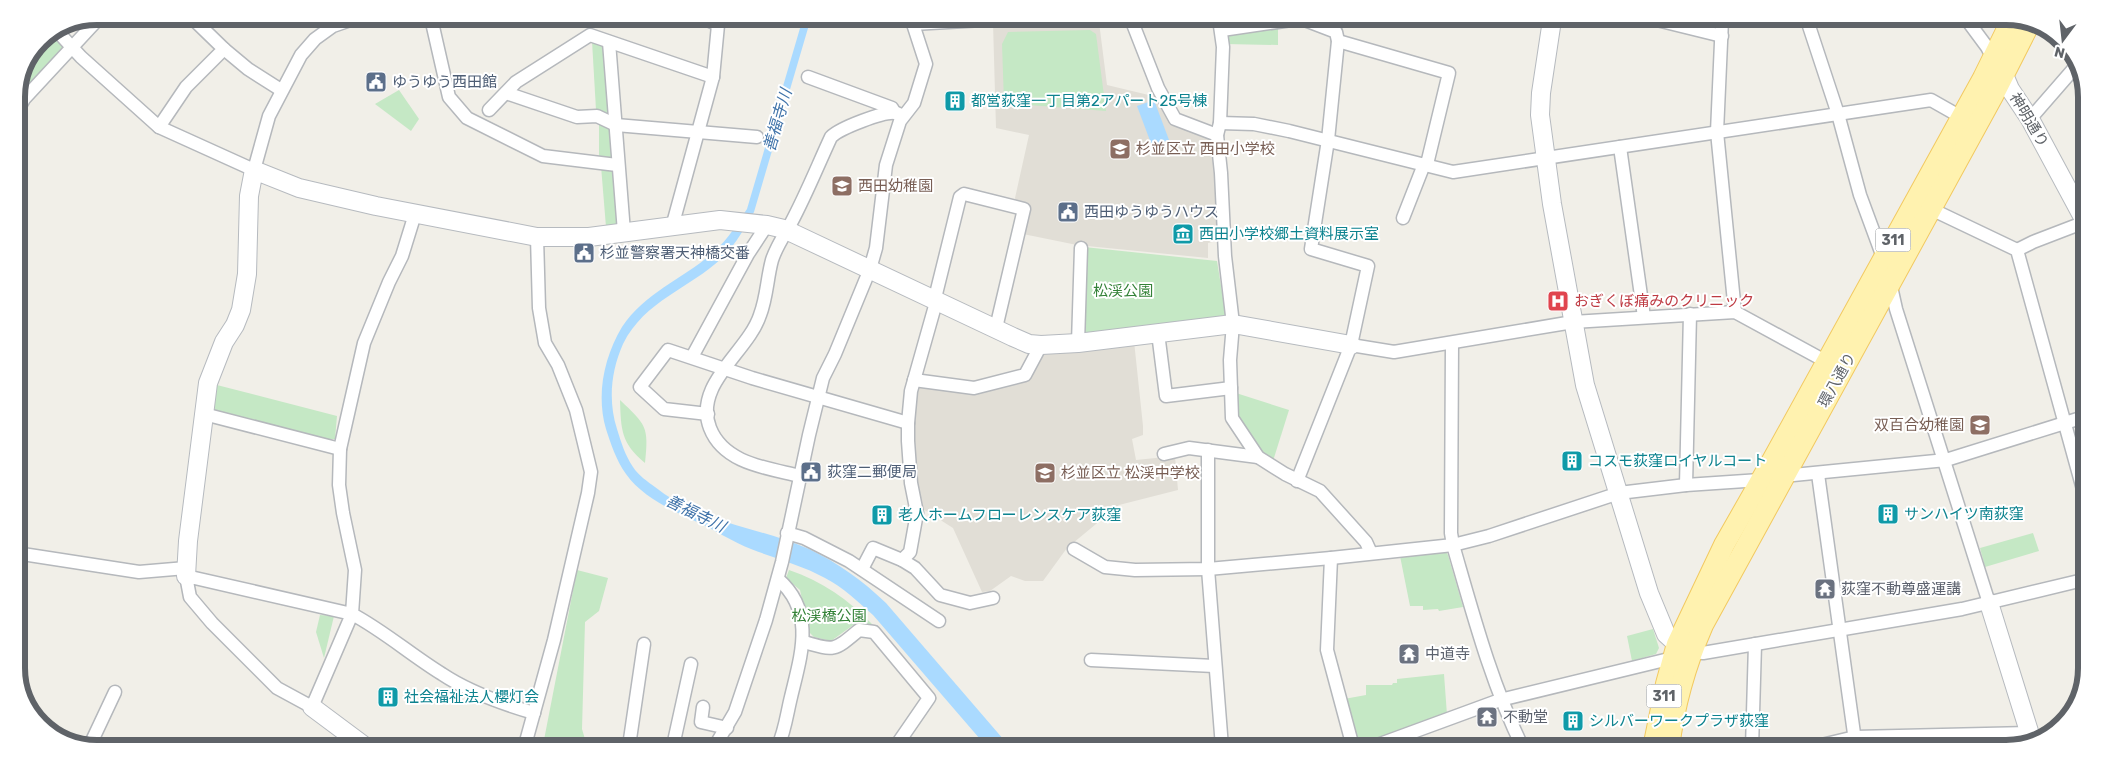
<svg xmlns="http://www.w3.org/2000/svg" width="2103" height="765" viewBox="0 0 2103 765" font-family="Rubik,'Noto Sans JP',sans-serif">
  <rect width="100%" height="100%" fill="#f1efe8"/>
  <g fill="#e1ded6">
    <path d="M1099,22L1107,85L1157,97L1171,119L1213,136L1217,196V241L1208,243V258L1077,245L1023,234L1028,204L1016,202L1015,198L1029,135L996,128L993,23Z"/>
    <path d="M1134,341L1143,426V435L1132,439L1136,460L1175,456L1178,490L1119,505L1067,548L1043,581H1025L1011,576L990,591L982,592L953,528L923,509L915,486L913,409L917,384L973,393L1035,363L1046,351Z"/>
  </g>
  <g fill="#c5e8c5">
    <path d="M1278,24V45L1225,44L1224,32Z"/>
    <path d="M1090,30L1096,34L1106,111L1004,103L1002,44L1008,32Z"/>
    <path d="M54,34L63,44L64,51L30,87L24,75L40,40Z"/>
    <path d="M592,41L602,45L606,49L609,114H604L596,110Z"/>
    <path d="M399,90L419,119L411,131L375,104Z"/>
    <path d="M599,122L612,128L614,157L610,160L599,158Z"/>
    <path d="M601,166L611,167L615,173L620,226L606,227Z"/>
    <path d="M1084,247L1217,261L1226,317L1082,338Z"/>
    <path d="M213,384L337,416L335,439H325L213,411Z"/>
    <path d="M1236,393L1289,410L1273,461L1262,452L1237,415Z"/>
    <path d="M620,400C646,425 649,426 645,463C621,443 621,430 620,400Z"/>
    <path d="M2033,533L2039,551L1985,567L1980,548Z"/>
    <path d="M1446,552L1448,555L1463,607L1439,611L1438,609L1423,610V606H1410L1400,556Z"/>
    <path d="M577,570L608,578L599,611L585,622L582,729L587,746L543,745Z"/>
    <path d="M789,570C822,581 849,600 873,625L856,623L831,641L814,637L809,632L800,590L786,578Z"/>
    <path d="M320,615L334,616L324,658L316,632Z"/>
    <path d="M1653,629L1659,648L1656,654L1632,661L1627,636Z"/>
    <path d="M1444,674L1447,715L1364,747H1359L1344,699L1366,695V685H1392L1393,683H1397V679Z"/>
  </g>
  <g fill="#aadaff">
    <path d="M803,18H811L754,212C744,229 736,244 722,258C689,289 645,300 623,344C611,371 608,401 617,429C621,442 625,455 633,467C638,475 648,482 655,487C702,524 757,526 809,549C838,563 862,580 886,603L1010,747L986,746L873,615C858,602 843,587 825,578C802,565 776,559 751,549C733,542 715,530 697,522C672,510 642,497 626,474C616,460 611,444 606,429C596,395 604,357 622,327C645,292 685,278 715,251C728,239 737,224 747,209Z"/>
    <path d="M1154,100L1169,140L1152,146L1137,106Z"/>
  </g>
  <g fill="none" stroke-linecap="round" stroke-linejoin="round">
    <g stroke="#b5b8bc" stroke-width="15">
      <g id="street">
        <path d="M409,17H442"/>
        <path d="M431,18L449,97L467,118L543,156L617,165"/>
        <path d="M1131,19L1158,88L1175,119L1217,135"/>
        <path d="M1219,19L1223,47L1220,123L1217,135L1221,173L1225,256L1233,324L1230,360L1232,418L1258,457L1285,474L1320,491L1366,542L1371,553"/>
        <path d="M1657,20L1722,36"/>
        <path d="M1722,20L1717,132L1735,312"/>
        <path d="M1807,20L1838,114L1860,195L1884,260"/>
        <path d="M1967,20L1987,47L1995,62"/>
        <path d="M913,24L1020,18"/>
        <path d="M1222,30L1298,19"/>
        <path d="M58,32L81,57L159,127L254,170L269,116L301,55L315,39L333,26L359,17"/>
        <path d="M1338,41L1449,73L1428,160L1423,167L1403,218"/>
        <path d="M609,42L624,232"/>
        <path d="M224,49L248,69L281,90"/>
        <path d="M808,77L892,108L895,113"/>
        <path d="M506,93L577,117L597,116L616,125L757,137"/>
        <path d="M489,110L516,82L590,35L713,77"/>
        <path d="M16,113L24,99L101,16"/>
        <path d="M2030,119L2077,65"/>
        <path d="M1220,123L1254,124L1289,131L1453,172L1931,100L1961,117"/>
        <path d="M159,127L186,87L224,49L190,16"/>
        <path d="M1620,147L1644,317"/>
        <path d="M1931,209L2017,250L2084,493"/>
        <path d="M415,214L402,256L389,282L364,343L340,449L339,485L343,513L355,570L352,614L312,707L277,688L212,623L190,597L186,576L352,614C384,631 411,655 442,674C469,692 503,704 534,713"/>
        <path d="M672,227L713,77L718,25L704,18"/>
        <path d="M2017,250L2033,242L2085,222"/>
        <path d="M1890,282L1896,309L1989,603"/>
        <path d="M1158,333L1166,396L1231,388"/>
        <path d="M1078,343L1081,248"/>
        <path d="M1452,343L1451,533L1453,545C1473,614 1491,683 1523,748"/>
        <path d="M1351,345L1394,352L1573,322L1735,312L1827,362"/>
        <path d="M692,357L748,254L767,225"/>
        <path d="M914,380L974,388L1025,375L1041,345"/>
        <path d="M204,414L340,449"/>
        <path d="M708,414L664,409L640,387L668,350L752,378L908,423"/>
        <path d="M1208,450V569L1222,747"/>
        <path d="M1164,454L1189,448L1258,457"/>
        <path d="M1818,474L1856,748"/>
        <path d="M800,476C768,468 724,464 710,428C693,384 748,352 760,315C767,297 767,278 772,260C776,247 785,234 791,223C806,195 818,165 831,137C840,128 884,111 896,113C898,113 901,115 903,116"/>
        <path d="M1783,476L1946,460L2084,417"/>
        <path d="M1297,481L1351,345L1368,266L1311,249L1328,140L1338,41L1336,32L1302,19"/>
        <path d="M1686,485L1690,314"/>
        <path d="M787,533L804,538L849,561L939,621"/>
        <path d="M1074,549L1105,567L1135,570L1208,569L1331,558L1453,545L1489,536L1619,493L1686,485L1760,480"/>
        <path d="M16,553L139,572L186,568"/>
        <path d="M1331,558L1327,650L1353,747"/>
        <path d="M902,560L910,552L917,513L911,483L908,441V423L911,391L935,306L936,294L960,197L964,194L1024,209L996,328"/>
        <path d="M862,569L873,548L902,560L915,568L940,595L970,603L993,598"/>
        <path d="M778,579C816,612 801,655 791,697C787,713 785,731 778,746"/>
        <path d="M804,642C835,651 834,651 859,630L874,632L929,698L896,746"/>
        <path d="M1691,652L1703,653L1962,609L2083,580"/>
        <path d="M1091,660L1214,666"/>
        <path d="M703,707L701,722L727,728"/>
        <path d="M100,744L91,743L115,692"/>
        <path d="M525,745L554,640L588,493L591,472L576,410L558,365L545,343L539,308L537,237"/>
        <path d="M629,746L644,644"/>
        <path d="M673,746L691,664"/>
        <path d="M715,746L735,712L766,620L782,562L809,435L823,378L835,354L870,269L876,248L886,165L900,121L914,103L926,64L913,24L909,18"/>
        <path d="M1372,747L1500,700L1673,658"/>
        <path d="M1752,748L1755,644"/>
        <path d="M1809,748L1855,737L2029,733"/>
      </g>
    </g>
    <g stroke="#b6babf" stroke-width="20">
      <g id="secondary">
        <path d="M1552,20L1541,93L1540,115L1552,204L1585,385L1649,593L1666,634L1677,644L1688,650"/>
        <path d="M2004,75L2010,89L2030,119L2086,223"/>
        <path d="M186,576L188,541L208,383L224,342L235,325L241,310L247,274L249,196L254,170L299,188L376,206L537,237H589L720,220L767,225L784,229L1013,337L1029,344L1041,345L1078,343L1233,324L1351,345"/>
        <path d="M1989,603L2032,741"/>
        <path d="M312,707L363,745"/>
      </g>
    </g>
    <g stroke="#f2c960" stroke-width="22">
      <g id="primary">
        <path d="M1653,748L1666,684L1677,644L1724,545L1773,459L1983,78L2011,21"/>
        <path d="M1669,748C1674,706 1686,664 1703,625L1993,96L2031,21"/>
      </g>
    </g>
    <use href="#street" stroke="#fff" stroke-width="12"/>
    <use href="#secondary" stroke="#fff" stroke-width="18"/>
    <use href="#primary" stroke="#fff2af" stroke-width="20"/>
  </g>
  <defs>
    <g id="civic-square" transform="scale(1.125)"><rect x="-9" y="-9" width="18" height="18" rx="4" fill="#5c6f8a" stroke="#fff"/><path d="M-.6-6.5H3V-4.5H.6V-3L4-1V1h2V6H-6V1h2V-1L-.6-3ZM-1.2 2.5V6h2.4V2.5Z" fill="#fff"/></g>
    <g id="building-square" transform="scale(1.125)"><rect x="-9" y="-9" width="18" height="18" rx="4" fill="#0f9aa8" stroke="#fff"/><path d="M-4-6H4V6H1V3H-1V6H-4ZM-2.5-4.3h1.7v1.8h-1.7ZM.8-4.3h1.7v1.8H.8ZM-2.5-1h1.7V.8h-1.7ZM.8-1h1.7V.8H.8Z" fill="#fff"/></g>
    <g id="school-square" transform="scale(1.125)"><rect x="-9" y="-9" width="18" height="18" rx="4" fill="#8d6e63" stroke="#fff"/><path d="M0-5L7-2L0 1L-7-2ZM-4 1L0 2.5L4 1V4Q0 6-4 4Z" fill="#fff"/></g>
    <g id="museum-square" transform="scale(1.125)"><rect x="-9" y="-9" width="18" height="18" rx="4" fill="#0f9aa8" stroke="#fff"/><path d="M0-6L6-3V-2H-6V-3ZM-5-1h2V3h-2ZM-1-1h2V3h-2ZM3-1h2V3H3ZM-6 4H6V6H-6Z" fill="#fff"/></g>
    <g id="hospital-square" transform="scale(1.125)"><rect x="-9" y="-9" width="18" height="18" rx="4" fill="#e0444e" stroke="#fff"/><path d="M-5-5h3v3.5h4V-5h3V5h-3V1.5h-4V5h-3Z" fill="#fff"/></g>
    <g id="temple-square" transform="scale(1.125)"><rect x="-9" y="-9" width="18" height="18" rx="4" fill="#6b7280" stroke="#fff"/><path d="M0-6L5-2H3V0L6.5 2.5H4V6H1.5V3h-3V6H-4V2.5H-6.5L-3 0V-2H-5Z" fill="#fff"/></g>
  </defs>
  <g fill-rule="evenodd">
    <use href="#civic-square" x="376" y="82"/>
    <use href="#building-square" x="955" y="101"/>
    <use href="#school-square" x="1120" y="149"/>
    <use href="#school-square" x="842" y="186"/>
    <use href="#civic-square" x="1068" y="212"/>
    <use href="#museum-square" x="1183" y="234"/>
    <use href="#civic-square" x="584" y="253"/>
    <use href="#hospital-square" x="1558" y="301"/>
    <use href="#school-square" x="1980" y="425"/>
    <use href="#building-square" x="1572" y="461"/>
    <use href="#civic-square" x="811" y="472"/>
    <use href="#school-square" x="1045" y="473"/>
    <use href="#building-square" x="1888" y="514"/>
    <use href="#building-square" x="882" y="515"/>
    <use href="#temple-square" x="1825" y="589"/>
    <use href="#temple-square" x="1409" y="654"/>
    <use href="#building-square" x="388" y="697"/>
    <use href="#temple-square" x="1487" y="717"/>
    <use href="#building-square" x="1573" y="721"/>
  </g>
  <g text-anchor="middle" stroke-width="4" stroke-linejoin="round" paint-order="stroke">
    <g fill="#fff" stroke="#8f9295" stroke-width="1">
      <rect x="1875.5" y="228.5" width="35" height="23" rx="4"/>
      <rect x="1646.5" y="684.5" width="35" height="23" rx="4"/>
    </g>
    <g font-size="14" font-weight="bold" fill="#5f6368">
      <text x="1893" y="245">311</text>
      <text x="1664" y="701">311</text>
    </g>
    <g font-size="15" fill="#4e5e75" stroke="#fff" text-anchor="start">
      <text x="392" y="87">ゆうゆう西田館</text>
      <text x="1084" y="217">西田ゆうゆうハウス</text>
      <text x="600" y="258">杉並警察署天神橋交番</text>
      <text x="827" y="477">荻窪二郵便局</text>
    </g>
    <g font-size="15" fill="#0d838f" stroke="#fff" text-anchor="start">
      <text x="971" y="106">都営荻窪一丁目第2アパート25号棟</text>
      <text x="1199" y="239">西田小学校郷土資料展示室</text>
      <text x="1588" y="466">コスモ荻窪ロイヤルコート</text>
      <text x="1904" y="519">サンハイツ南荻窪</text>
      <text x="898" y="520">老人ホームフローレンスケア荻窪</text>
      <text x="404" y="702">社会福祉法人櫻灯会</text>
      <text x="1589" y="726">シルバーワークプラザ荻窪</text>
    </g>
    <g font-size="15" fill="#5f6368" stroke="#fff">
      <text transform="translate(2029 120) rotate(59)" y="5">神明通り</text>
      <text transform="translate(1837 380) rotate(-61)" y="5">環八通り</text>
    </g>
    <g font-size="15" fill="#785e54" stroke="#fff" text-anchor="start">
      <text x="1136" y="154">杉並区立 西田小学校</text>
      <text x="858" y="191">西田幼稚園</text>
      <text x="1964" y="430" text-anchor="end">双百合幼稚園</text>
      <text x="1061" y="478">杉並区立 松渓中学校</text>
    </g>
    <g font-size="15" fill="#348238" stroke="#fff">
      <text x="1123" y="296">松渓公園</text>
      <text x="829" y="621">松渓橋公園</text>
    </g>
    <g font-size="15" fill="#be3a42" stroke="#fff" text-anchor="start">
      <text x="1574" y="306">おぎくぼ痛みのクリニック</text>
    </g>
    <g font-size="15" fill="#5b616d" stroke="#fff" text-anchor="start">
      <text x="1841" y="594">荻窪不動尊盛運講</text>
      <text x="1425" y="659">中道寺</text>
      <text x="1503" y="722">不動堂</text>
    </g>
    <g font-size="16" font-style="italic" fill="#4174aa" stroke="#fff">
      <text transform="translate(777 120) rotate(-74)" y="6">善福寺川</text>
      <text transform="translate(696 513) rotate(26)" y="6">善福寺川</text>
    </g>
  </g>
  <path d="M0 0H2103V765H0ZM97 25H2006A72 72 0 0 1 2078 97V668A72 72 0 0 1 2006 740H97A72 72 0 0 1 25 668V97A72 72 0 0 1 97 25Z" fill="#fff" fill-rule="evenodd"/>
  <path fill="none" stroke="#5f6368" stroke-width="6" d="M97 25H2006A72 72 0 0 1 2078 97V668A72 72 0 0 1 2006 740H97A72 72 0 0 1 25 668V97A72 72 0 0 1 97 25Z"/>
  <g transform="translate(2063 40) rotate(195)" stroke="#ffffff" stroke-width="4" paint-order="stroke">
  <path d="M0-4L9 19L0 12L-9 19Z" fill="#5f6368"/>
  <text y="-8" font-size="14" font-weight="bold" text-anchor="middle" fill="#5f6368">N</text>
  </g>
</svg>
